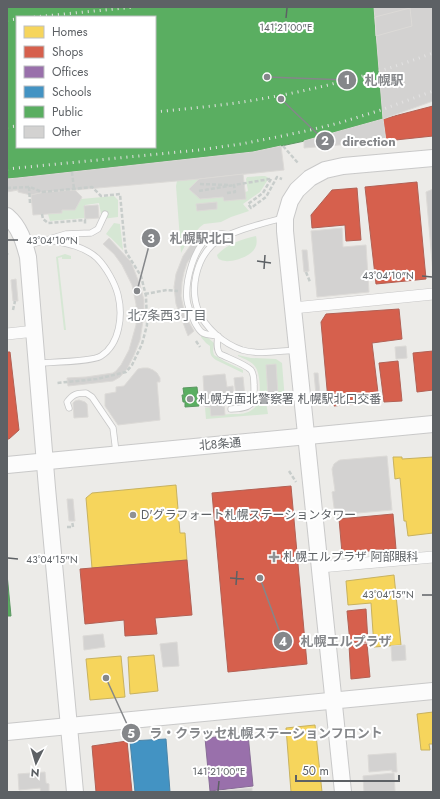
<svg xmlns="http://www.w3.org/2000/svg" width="440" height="799" viewBox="0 0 440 799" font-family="Jost,'Noto Sans JP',sans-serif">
  <rect width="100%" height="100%" fill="#ecebe8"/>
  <g fill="#d6e7d4">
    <path d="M262,176H265L269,178L260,192L243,204L249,211L231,217L221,222L204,224L200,227L187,242L181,253L176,186L177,181L179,179H199L189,189L200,199L223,197L224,200L248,191L246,179L247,177Z"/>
    <path d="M114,196L118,200V217L102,219L99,203L85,205L86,218L50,221L48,214L61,213L62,210H75L81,199Z"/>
    <path d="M114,223L120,224L123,250L111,238L106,234Z"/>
    <path d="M256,236C257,240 257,245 255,248C251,257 229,264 221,260C218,259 218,258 217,255C227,244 242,239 256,236Z"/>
    <path d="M65,254L71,256V259H62V257L58,258L66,330H64L56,257Z"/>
    <path d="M201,335L207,337L214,343L213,351L214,355L224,361L243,370V373L216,360C210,356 210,353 210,346L206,343L201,337Z"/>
    <path d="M238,355L251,358L276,359L282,363L285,401L266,402L268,414L206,419L205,408L210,407L211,416C218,415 226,414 233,414C240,414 247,414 253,409C262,403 261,376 256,368C252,361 244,359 238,356Z"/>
  </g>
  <g fill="#f6d55c" stroke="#c8b25f">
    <path d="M393,457H402V459L433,457V533L408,536L406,521H404L400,478L395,479Z"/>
    <path d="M176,485L180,533H185L187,560L92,568L86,498L92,493Z"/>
    <path d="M394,575L401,645L374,647L371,603L348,605L346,581Z"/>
    <path d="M154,655L158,691L130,694L128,657Z"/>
    <path d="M121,656L125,697L90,700L86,659Z"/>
    <path d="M433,712V744H429L430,750H421L417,714Z"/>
    <path d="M315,725L322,792H291L286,728Z"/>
  </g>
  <g fill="#d6604d" stroke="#b26054">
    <path d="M433,106V136L386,141L383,119Z"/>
    <path d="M417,182L426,279L376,284L365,187Z"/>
    <path d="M357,188L361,240L346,241L345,225L312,228L311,215L332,190Z"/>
    <path d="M399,309L402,339L372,343L379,401L334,406L328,400L321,322L326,314Z"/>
    <path d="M433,351V390L417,392L413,353Z"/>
    <path d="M7,352H10L19,430L9,439H7Z"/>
    <path d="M398,361L402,401L384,402L379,363Z"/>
    <path d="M291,486L307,664L228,672L212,493Z"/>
    <path d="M393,514L396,549L342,553L339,519Z"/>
    <path d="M187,560L192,615L155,618L157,634L125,636L124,620L85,624L80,569Z"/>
    <path d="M366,609L368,642L350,643L347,611Z"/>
    <path d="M367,644L370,677L351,679L349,645Z"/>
    <path d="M127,741L132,792H96L92,746Z"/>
  </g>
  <path fill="#9970ab" stroke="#876c96" d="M248,734L253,786L210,791L205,738Z"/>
  <path fill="#4393c3" stroke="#4b84a7" d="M166,739L170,792H135L130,741Z"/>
  <g fill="#5aae61" stroke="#5b9762" fill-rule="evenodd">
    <path d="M7,7H374L383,119L314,139L253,152L18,178L7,179ZM17,17H155V147H17Z"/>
    <path d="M197,387L199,406L185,407V402H183L182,395H184L183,388Z"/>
    <path d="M7,574L11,616H7Z"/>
  </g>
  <g fill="#d3d2d1" stroke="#dcdad7">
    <path d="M374,7H433V101L383,119Z"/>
    <path d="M410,8L412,26L376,36L375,17Z"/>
    <path d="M383,119L386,141L304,148V141Z"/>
    <path d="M281,146L284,170L199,179L75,190L45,192L31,195L18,192V190L7,192V179L18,178L253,152Z"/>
    <path d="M243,174L246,199L224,201L223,197L200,199L189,189L199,179Z"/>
    <path d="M433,189V273L426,192Z"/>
    <path d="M75,190L82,197L75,210H62V213L33,215L31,195L45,192Z"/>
    <path d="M217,202V209L197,211L196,204Z"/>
    <path d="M98,205L99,218L85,219L84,206Z"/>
    <path d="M342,228L343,247L366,245L369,292L317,297L311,231Z"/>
    <path d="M201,230L207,235L187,263L184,272L182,282L181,296L185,315L194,331L188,336L176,304L174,287L176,274L183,256Z"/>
    <path d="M109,238L131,262L140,285L144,300V314L140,340L134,355L127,369L120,377L113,381L68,386L67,378L86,377L113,373L116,371L121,365L129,350L136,325V304L132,285L122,265L114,254L103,244Z"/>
    <path d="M302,250H307L309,271L304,272Z"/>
    <path d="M16,279L18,301H13L11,280Z"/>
    <path d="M406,346L407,358L396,359L395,347Z"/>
    <path d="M276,364L278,395H268L266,365Z"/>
    <path d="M143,368H148L153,370L157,373L160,378V382H157L160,420L118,425L105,406V394L116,392V387L124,386L138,369Z"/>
    <path d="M314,373H318L320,394L316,395Z"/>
    <path d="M225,374L227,387L233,386L234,403L224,404L225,415L211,416L210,407H205L203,376Z"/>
    <path d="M243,377L245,397H236L234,378Z"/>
    <path d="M79,400L85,402L87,404L88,417L74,418L73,403L75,401Z"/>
    <path d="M387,456L392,510L335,515L332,492L335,491L332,469L334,464L338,461L340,460Z"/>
    <path d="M67,499H73L75,521H69Z"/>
    <path d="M103,634L105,647L84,650L83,636Z"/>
    <path d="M177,642L179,666L163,667L160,644Z"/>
    <path d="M405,645L406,660L392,661L391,646Z"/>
    <path d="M396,753L397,772H392V770L369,772L368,755Z"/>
    <path d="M45,772L46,783L49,784V792H41L40,788L19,790L18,774Z"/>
    <path d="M394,773L395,791L364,792L363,776Z"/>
    <path d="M252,788V792H210Z"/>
  </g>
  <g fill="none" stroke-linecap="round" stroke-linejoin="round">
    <g stroke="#c7c7c7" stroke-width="7">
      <g id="lane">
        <path d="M283,218C264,223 226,232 212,245C196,261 190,289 198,310C205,328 224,344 242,350C259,355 279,351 297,350"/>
        <path d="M229,235C223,234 217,232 211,236C194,245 185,281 187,300C188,308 192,316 195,323C197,326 199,331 203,333C207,335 213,335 218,336C217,342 216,349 220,354C228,358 245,364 251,370C254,374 254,380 254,385C255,406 251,408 231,409"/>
        <path d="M26,246L66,234L91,233L98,229L105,214"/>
        <path d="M38,363C51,362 92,362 101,356C120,344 123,315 118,295C115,283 106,267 97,258C84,246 65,243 49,240"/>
        <path d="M69,408L67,402C73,394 77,393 86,393L92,397L113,428L116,452"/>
      </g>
    </g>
    <g stroke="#c7c7c7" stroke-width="12">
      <g id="street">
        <path d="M293,308L433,294"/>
        <path d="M7,334L35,331"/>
        <path d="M320,567L433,557"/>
      </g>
    </g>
    <g stroke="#c9c9c9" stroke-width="18">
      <g id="secondary">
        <path d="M7,216C20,227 24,242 28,257L47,488L75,792"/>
        <path d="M7,465L433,424"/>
        <path d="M7,732L433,691"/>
        <path d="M343,792C325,605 305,418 285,231V218L290,201L297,190L310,178L325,170L343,166L433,158"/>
      </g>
    </g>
    <g stroke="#c8cdcb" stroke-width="2.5" stroke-dasharray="4 2" stroke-linecap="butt">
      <path d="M283,146L298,163"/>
      <path d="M72,172L74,189"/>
      <path d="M271,179L263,193L248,204L251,208L266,197L277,177L282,179"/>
      <path d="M200,184L228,185"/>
      <path d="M29,187L30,203H32"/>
      <path d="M7,188L30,187L42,192L92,187L101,196L120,194L125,246L126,252L141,276L146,296L147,325L142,344L132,365L126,372L97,379L57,383"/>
      <path d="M199,191L234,185"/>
      <path d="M227,193L235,192L234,185L270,179"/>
      <path d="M42,214L43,219L48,223L85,220V224"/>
      <path d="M7,254L8,253"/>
      <path d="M306,272L310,282"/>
      <path d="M145,294L167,290L178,291"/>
      <path d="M13,310L15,301"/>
      <path d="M196,341L200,347"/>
      <path d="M318,395L322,400"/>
      <path d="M289,471L296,482"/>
      <path d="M67,527H73L72,521"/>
    </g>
    <use href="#lane" stroke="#fcfcfc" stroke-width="5.5"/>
    <use href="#street" stroke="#fcfcfc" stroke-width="11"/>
    <use href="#secondary" stroke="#fcfcfc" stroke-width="16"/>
    <g stroke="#e3e2e2" stroke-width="3" stroke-dasharray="1 5" stroke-linecap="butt">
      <path d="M34,17L135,7"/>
      <path d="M7,20L17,19"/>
      <path d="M155,112C192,108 230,105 266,98C323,88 379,73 433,53"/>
      <path d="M7,127L17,126"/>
      <path d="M7,169L199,150L241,144L272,138L306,131L339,123L381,110L433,91"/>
    </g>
  </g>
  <path fill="none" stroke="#5d6165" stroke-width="1.5" d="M286,18L287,8M8,240H18M257,261L271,263M264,269L265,255M422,276L432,277M8,558L18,559M230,578L244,579M236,585L237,571M422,595H432M218,791L219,781"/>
  <g fill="#8f9193" stroke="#fff" stroke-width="1.5">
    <circle cx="190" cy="399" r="4"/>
    <circle cx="133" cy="515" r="4"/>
    <path d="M272 551h4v4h4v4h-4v4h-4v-4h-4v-4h4z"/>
  </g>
  <g text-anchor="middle" stroke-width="4" stroke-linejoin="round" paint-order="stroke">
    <g font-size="12" fill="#5d6165" stroke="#fff" text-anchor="start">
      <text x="198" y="403">札幌方面北警察署 札幌駅北口交番</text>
      <text x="141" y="519">D'グラフォート札幌ステーションタワー</text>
      <text x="283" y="561">札幌エルプラザ 阿部眼科</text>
    </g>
    <g font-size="12" fill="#5d6165" stroke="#fff">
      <text transform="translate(220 444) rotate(-5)" y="4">北8条通</text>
    </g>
    <g font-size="13" fill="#6e7377" stroke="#fff">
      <text x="167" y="320">北7条西3丁目</text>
    </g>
  </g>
  <g font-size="10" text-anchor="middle" fill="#5d6165" stroke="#fff" stroke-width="4" stroke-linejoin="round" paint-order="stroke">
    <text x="286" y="31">141°21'00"E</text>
    <text x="52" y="244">43°04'10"N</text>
    <text x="388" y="279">43°04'10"N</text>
    <text x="52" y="563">43°04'15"N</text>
    <text x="388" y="598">43°04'15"N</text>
    <text x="219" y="775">141°21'00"E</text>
  </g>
  <path fill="none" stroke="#85878a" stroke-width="1.5" d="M267 77L347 80M281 99L325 141M137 291L151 238M260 578L283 641M106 678L131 733"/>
  <g fill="#85878a" stroke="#fff" stroke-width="1.5">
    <circle cx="267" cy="77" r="4"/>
    <circle cx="281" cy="99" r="4"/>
    <circle cx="137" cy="291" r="4"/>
    <circle cx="260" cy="578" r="4"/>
    <circle cx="106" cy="678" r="4"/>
    <circle cx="347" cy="80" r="10"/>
    <circle cx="325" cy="141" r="10"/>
    <circle cx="151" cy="238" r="10"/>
    <circle cx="283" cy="641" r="10"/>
    <circle cx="131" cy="733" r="10"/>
  </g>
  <g font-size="12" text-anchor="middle" font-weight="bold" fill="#fff">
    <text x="347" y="84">1</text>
    <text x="325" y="145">2</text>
    <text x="151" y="243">3</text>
    <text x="283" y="646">4</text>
    <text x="131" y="738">5</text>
  </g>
  <g font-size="13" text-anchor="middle" font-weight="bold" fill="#85878a" stroke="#fff" stroke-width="4" stroke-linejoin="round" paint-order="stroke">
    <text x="384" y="85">札幌駅</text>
    <text x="369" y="146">direction</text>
    <text x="202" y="243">札幌駅北口</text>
    <text x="346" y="646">札幌エルプラザ</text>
    <text x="266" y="738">ラ・クラッセ札幌ステーションフロント</text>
  </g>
  <rect width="440" height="799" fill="none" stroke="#5d6165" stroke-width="16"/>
  <rect x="16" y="16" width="140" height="132" fill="#ffffff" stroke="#bec0c1"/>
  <rect x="24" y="26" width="20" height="12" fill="#f6d55c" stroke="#bec0c1"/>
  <text x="52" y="36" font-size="12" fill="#5d6165">Homes</text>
  <rect x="24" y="46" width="20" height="12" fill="#d6604d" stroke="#bec0c1"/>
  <text x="52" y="56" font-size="12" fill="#5d6165">Shops</text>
  <rect x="24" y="66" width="20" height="12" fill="#9970ab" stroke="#bec0c1"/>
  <text x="52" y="76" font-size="12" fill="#5d6165">Offices</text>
  <rect x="24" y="86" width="20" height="12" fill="#4393c3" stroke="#bec0c1"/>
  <text x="52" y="96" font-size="12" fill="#5d6165">Schools</text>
  <rect x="24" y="106" width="20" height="12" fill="#5aae61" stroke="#bec0c1"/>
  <text x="52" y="116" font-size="12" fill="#5d6165">Public</text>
  <rect x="24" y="126" width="20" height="12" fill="#d3d2d1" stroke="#bec0c1"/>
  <text x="52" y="136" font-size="12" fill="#5d6165">Other</text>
  <g transform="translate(36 763) rotate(185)" stroke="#ffffff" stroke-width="3" paint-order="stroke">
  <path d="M0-3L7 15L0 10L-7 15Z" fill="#5d6165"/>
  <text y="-6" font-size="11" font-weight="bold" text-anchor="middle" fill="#5d6165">N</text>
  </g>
  <path d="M296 775v6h103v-6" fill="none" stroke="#5d6165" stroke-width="2"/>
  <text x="302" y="775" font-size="12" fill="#5d6165" stroke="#ffffff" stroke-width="3" paint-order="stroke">50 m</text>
</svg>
